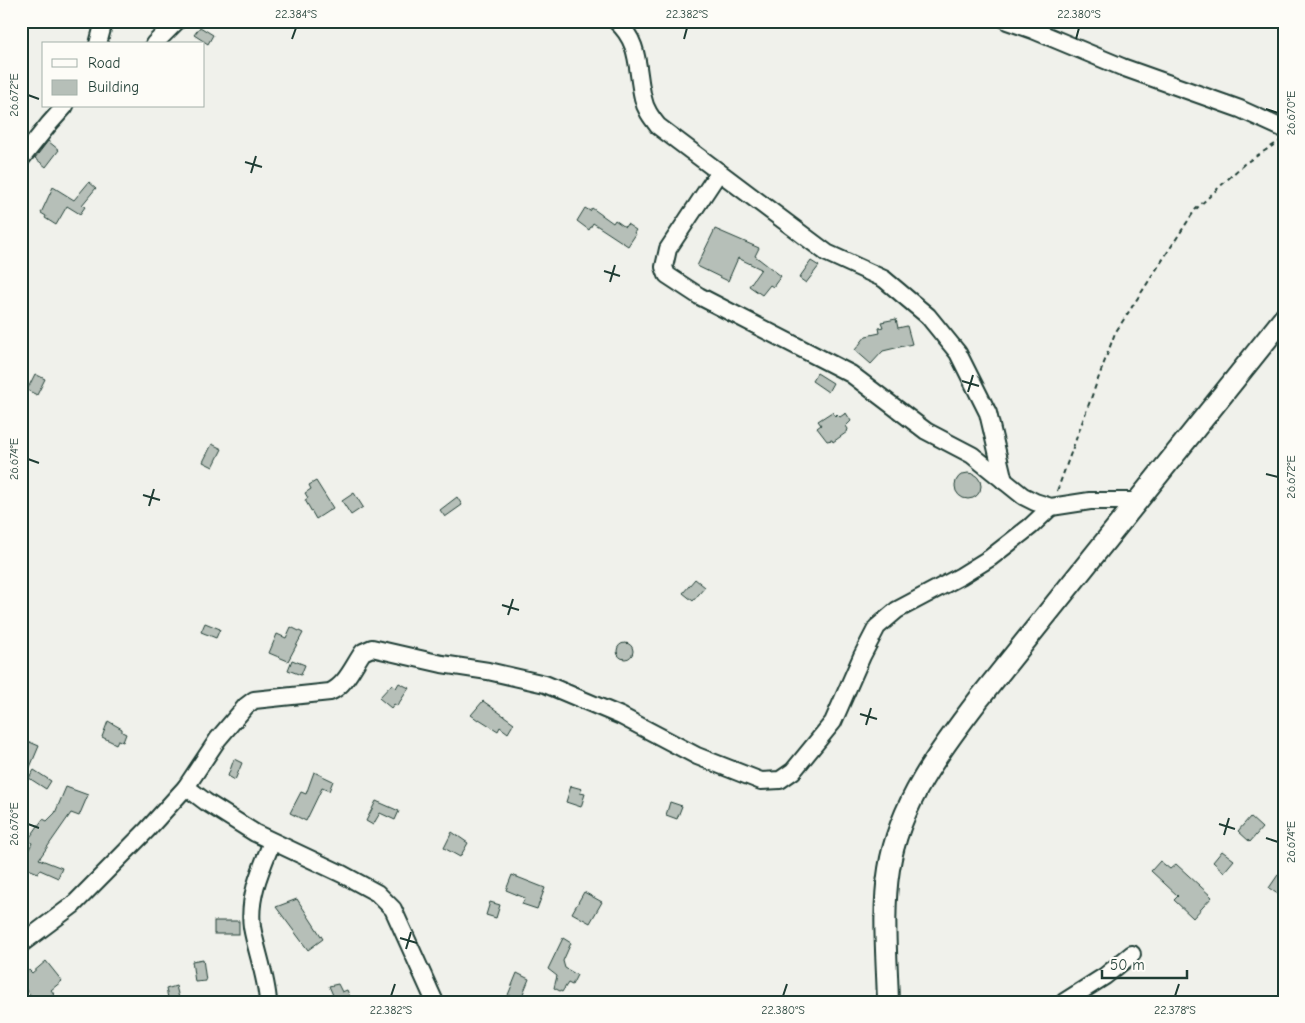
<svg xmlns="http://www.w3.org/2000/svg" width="1305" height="1023" viewBox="0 0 1305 1023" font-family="'Comic Neue',sans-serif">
  <rect width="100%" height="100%" fill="#f0f1eb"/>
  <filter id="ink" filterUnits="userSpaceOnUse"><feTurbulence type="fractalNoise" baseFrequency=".02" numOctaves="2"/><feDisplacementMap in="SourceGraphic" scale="10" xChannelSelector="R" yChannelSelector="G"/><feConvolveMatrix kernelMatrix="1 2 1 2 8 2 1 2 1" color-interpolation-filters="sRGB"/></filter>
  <g filter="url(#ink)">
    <g fill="#b6bfb8" stroke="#1f3d34">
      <path d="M200,27L213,35L208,44L194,35Z"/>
      <path d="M48,141L59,150L46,167L35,158Z"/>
      <path d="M89,182L96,188L82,205L85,207L80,214L67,206L56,225L45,218L46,216L41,213L53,187L74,200Z"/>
      <path d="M585,208L590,211L592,208L613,223L615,220L625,227L627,224L636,230L634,233L636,234L628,246L593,223L589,230L577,221Z"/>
      <path d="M715,229L759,248L755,256L781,276L773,287L770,285L762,295L749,286L761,269L738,258L728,281L697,266Z"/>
      <path d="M811,261L819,266L806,283L799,278Z"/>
      <path d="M896,319L898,328L907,326L912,344L883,351L871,364L855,350L866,336L880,333L879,328L883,327L881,322Z"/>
      <path d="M817,373L833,383L828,392L812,381Z"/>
      <path d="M35,374L45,379L37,395L27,390Z"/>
      <path d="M832,412L835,416L837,414L840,417L846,413L851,421L846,426L848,429L847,432L833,442L832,440L827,441L817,428L821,425L818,421Z"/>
      <path d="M212,444L222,449L213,467L203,462Z"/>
      <circle cx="968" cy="486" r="13"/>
      <path d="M316,481L333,508L316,519L305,500L308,498L305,493L311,489L309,485Z"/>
      <path d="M354,493L363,507L351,515L342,501Z"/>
      <path d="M457,497L462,505L445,517L440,510Z"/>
      <path d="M695,579L705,587L693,601L683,593Z"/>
      <path d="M205,623L220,629L216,638L201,632Z"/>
      <path d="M291,627L303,633L288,661L269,653L277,634L286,638Z"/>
      <circle cx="625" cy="651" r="8"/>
      <path d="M292,660L305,665L301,675L288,670Z"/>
      <path d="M399,683L409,688L397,706L394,704L391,708L379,698L392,684L396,688Z"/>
      <path d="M483,701L514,723L508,733L500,727L498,731L479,719L478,720L471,715Z"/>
      <path d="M108,721L122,729V732L126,734L123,742L118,740L116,744L102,737Z"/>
      <path d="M25,740L39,746L28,772L21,770V748Z"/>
      <path d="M234,759L242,763L235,780L228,776Z"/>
      <path d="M34,770L51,781L46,789L29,778Z"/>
      <path d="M314,772L333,781L329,791L322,788L306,821L290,813L301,792L306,794Z"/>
      <path d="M571,786L582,789L580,793L585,794L581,807L566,802Z"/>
      <path d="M66,787L88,795L79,816L71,813L39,859L62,868L58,878L40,870L38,873L21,866L32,843L28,840L43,819L47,821L55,813Z"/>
      <path d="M376,801L399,811L395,820L380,813L373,825L366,821Z"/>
      <path d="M670,802L682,806L677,819L666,815Z"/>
      <path d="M1250,817L1262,828L1250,842L1238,831Z"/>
      <path d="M452,832L468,843L460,857L444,848Z"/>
      <path d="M1222,851L1234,860L1224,872L1213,862Z"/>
      <path d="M1160,861L1170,869L1176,864L1212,897L1193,918L1174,900L1178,896L1151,871Z"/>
      <path d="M1284,866V889L1279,895L1269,888Z"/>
      <path d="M512,875L545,888L537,909L522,904L525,898L506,890Z"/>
      <path d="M584,892L602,902L590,923L572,913Z"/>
      <path d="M297,899L323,939L308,950L276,907Z"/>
      <path d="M490,902L500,905L496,918L486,915Z"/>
      <rect x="214" y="921" width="25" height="13"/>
      <path d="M563,938L571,943L563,961L565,968L577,975L572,985L568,983L562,992L554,988L557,976L548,969Z"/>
      <path d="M203,959L206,981L195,982L192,961Z"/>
      <path d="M46,961L62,981L51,990L54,994L46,1002H37L21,984V977L29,970L32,973Z"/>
      <path d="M517,973L529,979L520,1001L508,995Z"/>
      <path d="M338,984L342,992L347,990L352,1002H336L329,986Z"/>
      <path d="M176,986L180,1002H169L166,989Z"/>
    </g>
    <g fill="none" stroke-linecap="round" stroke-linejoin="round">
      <g stroke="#1f3d34" stroke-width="20">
        <g id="minor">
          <path d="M616,21C641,43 636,69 643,98C645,109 651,117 658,126L827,253L884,279L928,316L958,353L988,413L1004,481"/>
          <path d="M1007,21L1033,30L1122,67L1240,109L1284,129"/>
          <path d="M98,44L102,29L103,21"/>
          <path d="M154,44L177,21"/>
          <path d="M21,159L49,124L65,106"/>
          <path d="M719,172L668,249L664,267L667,275L699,296L851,374L926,431L972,455L1023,496L1035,502L1051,507L1090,501H1138"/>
          <path d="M186,787L206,802L255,833L342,874L377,893L393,909L435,1002"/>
          <path d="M21,944L73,905L147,830L186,787L218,739L246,706L254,700L330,692C346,685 353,666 363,652L372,648L442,664L488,671L545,684L621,716L697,756L761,781L780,780L793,771L833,722L862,656L877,627L897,610L961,576L990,558L1031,526L1051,507"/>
          <path d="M268,1002C267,979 256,950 252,927C248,897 261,869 272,842"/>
          <path d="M1064,1002L1105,976L1132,954"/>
        </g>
      </g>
      <g stroke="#1f3d34" stroke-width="24">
        <path id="major" d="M888,1002C887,958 882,913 889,869C899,804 940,750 979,699L1284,318"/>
      </g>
      <path stroke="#1f3d34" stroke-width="2" stroke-dasharray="5 4" stroke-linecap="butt" d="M1057,491L1115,333L1195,210L1244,164L1280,141"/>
      <use href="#minor" stroke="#fdfcf7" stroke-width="16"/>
      <use href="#major" stroke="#fdfcf7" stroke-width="20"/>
    </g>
  </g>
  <path fill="none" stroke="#1f3d34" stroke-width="2" d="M292,39L296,28M684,39L687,28M1076,39L1079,28M28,95L39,99M1266,109L1278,113M245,162L262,167M251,173L256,156M604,271L620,276M610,282L615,265M962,381L979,386M968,392L973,375M28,459L39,463M1266,474L1278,477M143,495L160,500M149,506L154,489M502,605L519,610M508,615L513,599M860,714L877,719M866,725L871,708M28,824L39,828M1219,824L1235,829M1224,835L1229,818M1266,838L1278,842M400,938L417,943M406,949L411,932M391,996L395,984M783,996L787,984M1175,996L1179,984"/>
  <rect width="1305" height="1023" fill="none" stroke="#fdfcf7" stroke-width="55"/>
  <rect x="42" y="42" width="162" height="65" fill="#fdfcf7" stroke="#a4b0a9"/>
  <rect x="52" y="59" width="25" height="8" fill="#fdfcf7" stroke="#a4b0a9"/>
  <text x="88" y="68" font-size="15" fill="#1f3d34">Road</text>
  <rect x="52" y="80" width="25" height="15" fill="#b6bfb8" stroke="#a4b0a9"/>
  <text x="88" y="92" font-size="15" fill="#1f3d34">Building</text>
  <path d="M1102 970v8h85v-8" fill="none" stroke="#1f3d34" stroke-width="2.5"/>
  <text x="1110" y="970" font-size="15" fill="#1f3d34" stroke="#fdfcf7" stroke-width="4" paint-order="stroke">50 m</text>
  <rect x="28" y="28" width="1250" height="968" fill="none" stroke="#1f3d34" stroke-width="2"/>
  <g font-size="12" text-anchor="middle" fill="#1f3d34">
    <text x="296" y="18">22.384°S</text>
    <text x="687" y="18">22.382°S</text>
    <text x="1079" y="18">22.380°S</text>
    <text transform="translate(14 95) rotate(-90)" y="4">26.672°E</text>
    <text transform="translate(1291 113) rotate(-90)" y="4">26.670°E</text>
    <text transform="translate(14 459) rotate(-90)" y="4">26.674°E</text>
    <text transform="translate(1291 477) rotate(-90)" y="4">26.672°E</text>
    <text transform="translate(14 824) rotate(-90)" y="4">26.676°E</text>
    <text transform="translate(1291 842) rotate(-90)" y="4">26.674°E</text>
    <text x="391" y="1014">22.382°S</text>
    <text x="783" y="1014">22.380°S</text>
    <text x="1175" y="1014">22.378°S</text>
  </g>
</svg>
